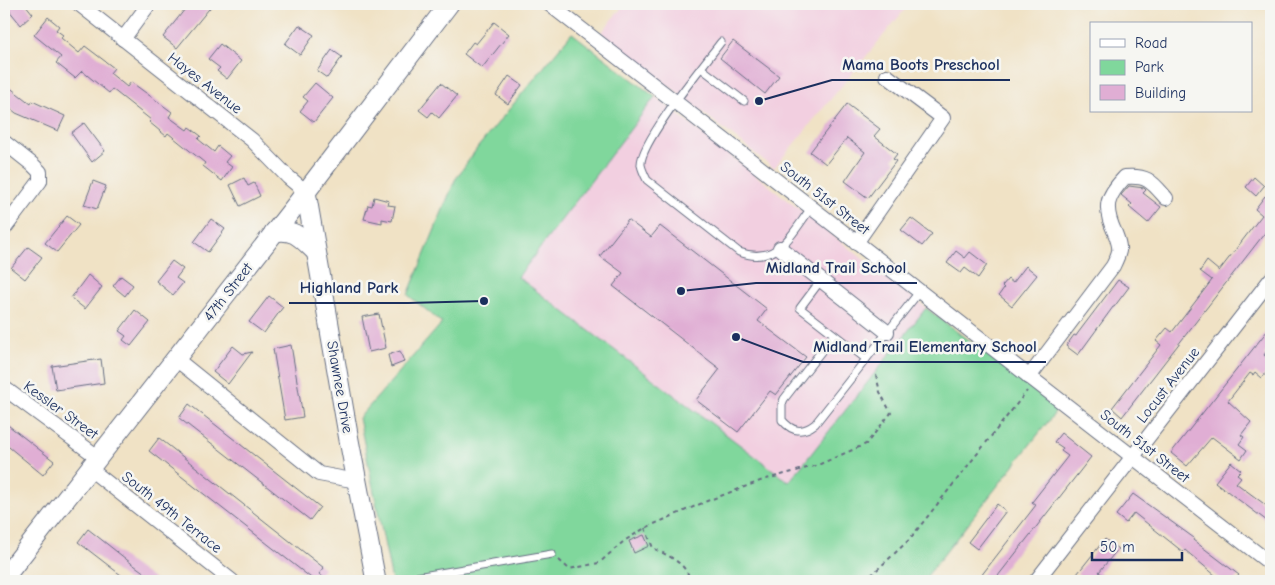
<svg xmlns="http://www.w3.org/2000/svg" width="1275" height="585" viewBox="0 0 1275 585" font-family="'Comic Neue',sans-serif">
  <rect width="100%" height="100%" fill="#f6f6f2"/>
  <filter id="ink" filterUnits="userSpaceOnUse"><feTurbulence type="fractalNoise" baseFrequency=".02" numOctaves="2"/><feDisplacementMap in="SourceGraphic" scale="10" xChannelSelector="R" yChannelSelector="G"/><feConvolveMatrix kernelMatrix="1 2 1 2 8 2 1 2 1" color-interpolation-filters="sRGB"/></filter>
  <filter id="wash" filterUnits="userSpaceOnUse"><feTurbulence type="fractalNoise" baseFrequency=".0096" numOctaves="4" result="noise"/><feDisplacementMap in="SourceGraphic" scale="20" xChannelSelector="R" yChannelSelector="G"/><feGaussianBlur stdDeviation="1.12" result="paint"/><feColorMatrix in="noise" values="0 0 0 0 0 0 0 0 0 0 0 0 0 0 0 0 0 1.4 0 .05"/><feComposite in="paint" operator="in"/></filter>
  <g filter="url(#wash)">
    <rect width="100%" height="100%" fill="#f0e2c5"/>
    <g fill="#f2cfe0">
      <path d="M625,4H902L906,8L774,168L601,33Z"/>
      <path d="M654,96L926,308L789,482L517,276Z"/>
    </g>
    <path fill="#80d79c" stroke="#4e837d" d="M572,33L655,97L518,277L789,482L926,308L1058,409L923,581H392L359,418L442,323L408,295L455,180L478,147Z"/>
    <g id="blocks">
      <g fill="#e0aed4">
        <path d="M4,4H25L33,14L21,25Z"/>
        <path d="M189,4H213L177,48L163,37Z"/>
        <path d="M48,17L59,26L56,30L63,35L61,38L79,53L85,46L114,68L110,73L127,87L131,82L172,112L169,117L187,130L189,127L201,136L198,139L214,152L218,146L230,156L225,162L232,167L222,181L203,166L205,163L168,133L166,136L149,122L151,120L112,89L109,93L82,71L75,78L56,63L61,57L34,35Z"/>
        <path d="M494,22L509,34L482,68L464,54L473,42L476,44Z"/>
        <path d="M299,25L314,35L300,55L285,44Z"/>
        <path d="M733,41L779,76L765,94L720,58Z"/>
        <path d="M220,44L241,61L227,79L217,71L220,68L208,59Z"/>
        <path d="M332,50L342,57L327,78L317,71Z"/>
        <path d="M509,76L522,85L508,104L496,95Z"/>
        <path d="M4,83L31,104L32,101L65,116L58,131L16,113L4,103Z"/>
        <path d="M315,83L333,98L314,122L300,111L308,101L303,97Z"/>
        <path d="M441,83L457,96L439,118L432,112L428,117L419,110Z"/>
        <path d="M847,104L880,129L874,136L897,154L893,159L896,161L868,198L845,181L865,152L847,138L826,164L810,152Z"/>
        <path d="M84,123L105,151L92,162L71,133Z"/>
        <path d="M1254,177L1264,186L1256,196L1246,187Z"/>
        <path d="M244,178L248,186L254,183L260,196L240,206L230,185Z"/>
        <path d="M93,181L106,186L97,209L84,205Z"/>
        <path d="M1129,186L1144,188L1146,190L1143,193L1161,207L1148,223L1129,207L1132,204L1121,195Z"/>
        <path d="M1265,196L1271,201V225L1122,417L1112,408L1161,345L1156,341L1167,328L1172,332L1212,280L1200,271L1207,261L1219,271L1262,215L1255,209Z"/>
        <path d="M374,197L389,201L388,205L395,206L392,221L382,219V223L364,219L368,205L372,206Z"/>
        <path d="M67,216L79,225L57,252L45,243Z"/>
        <path d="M911,218L932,234L922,246L901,230Z"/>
        <path d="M211,219L225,229L208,252L194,242Z"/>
        <path d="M628,220L651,237L660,226L767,309L758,321L806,357L776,395L770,391L738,432L696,400L720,369L613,286L623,273L600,256Z"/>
        <path d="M28,247L42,257L25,279L11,268Z"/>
        <path d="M956,251L965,258L970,252L987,265L978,278L965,268L961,273L947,263Z"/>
        <path d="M172,261L183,269L176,278L183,283L173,295L156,281Z"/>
        <path d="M1026,266L1037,275L1012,306L999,295L1004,288L1002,286L1008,279L1013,283Z"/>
        <path d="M88,275L102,287L85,309L71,298Z"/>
        <path d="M121,276L133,285L125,296L113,286Z"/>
        <path d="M1118,280L1129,287L1114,307H1113L1078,355L1066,346L1074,335L1076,336L1078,333Z"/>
        <path d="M269,296L283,307L264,333L249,322Z"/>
        <path d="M135,310L150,322L131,346L123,340L126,336L119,331Z"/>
        <path d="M379,314L386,348L369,352L362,317Z"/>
        <path d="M1271,326V349L1270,347L1264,355L1271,361V367L1262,378L1255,372L1253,375L1250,373L1228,401L1251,422L1241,435L1244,437L1239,444L1247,450L1241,459L1212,437L1187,466L1171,453Z"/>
        <path d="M291,345L303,417L285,420L273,349Z"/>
        <path d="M233,346L243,354L252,352L228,384L213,372Z"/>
        <path d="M400,351L404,362L391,367L388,355Z"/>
        <path d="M101,359L104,383L56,390L52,366Z"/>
        <path d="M189,404L320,507L310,520L179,418Z"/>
        <path d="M4,422L54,461L43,475L4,443Z"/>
        <path d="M1061,433L1091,457L994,581H977L1036,505L1032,502L1068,456L1061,451L1063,448L1054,442Z"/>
        <path d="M159,438L324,568L319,574L328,581H315L149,451Z"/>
        <path d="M1231,462L1241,470L1237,474L1241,477L1236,483L1271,509V524L1215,482Z"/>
        <path d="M1133,494L1194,538L1193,540L1239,575L1234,581H1222L1185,550L1183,552L1134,513L1126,523L1116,515Z"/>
        <path d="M997,504L1006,511L977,549L968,542Z"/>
        <path d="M88,529L131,563L156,581H129L113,569L78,542Z"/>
        <path d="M644,535L649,546L634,553L629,541Z"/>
        <path d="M1105,539L1118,549L1099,572L1110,581H1085L1077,574Z"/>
      </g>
    </g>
  </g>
  <g filter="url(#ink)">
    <use href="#blocks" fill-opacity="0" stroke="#666e82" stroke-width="1"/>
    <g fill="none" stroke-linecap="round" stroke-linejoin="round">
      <g stroke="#666e82" stroke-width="9">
        <g id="service">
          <path d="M721,42C705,63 639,143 641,165C642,170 645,176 647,180L739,252C777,266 791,235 811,208"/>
          <path d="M701,68L744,101"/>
          <path d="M821,280L800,308L866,359"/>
          <path d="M834,335L784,399L782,404V420C792,432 802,434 815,424L919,292"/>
          <path d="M393,581L552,554"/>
        </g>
      </g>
      <g stroke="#666e82" stroke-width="16">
        <g id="minor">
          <path d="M79,4L252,140L288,177L306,192"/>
          <path d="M549,4L1271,564"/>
          <path d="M123,39L149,4"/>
          <path d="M4,142L33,165L40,172V181L4,229"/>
          <path d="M856,243L943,118L887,76"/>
          <path d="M780,248L887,332"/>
          <path d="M176,359L319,474L357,481"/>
          <path d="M1029,377L1113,266C1115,262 1118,256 1119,251C1120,245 1117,238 1115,233C1103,207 1106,197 1125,177C1148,175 1152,182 1166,198"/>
          <path d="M4,388L99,458"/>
          <path d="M90,469L232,581"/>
          <path d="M1036,581L1271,279"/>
        </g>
      </g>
      <g stroke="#666e82" stroke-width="21">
        <g id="secondary">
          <path d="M306,192L349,440L376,581"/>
          <path d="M274,232C294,228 301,238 315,251"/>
          <path d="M4,578L306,192L449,4"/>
        </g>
      </g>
      <g stroke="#666e82" stroke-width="2" stroke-dasharray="4 4" stroke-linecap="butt">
        <path d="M645,528L653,548C667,555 688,564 690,581"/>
        <path d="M559,560L569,569L599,563L624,541L645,528L707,501L763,480L818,465L866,444L891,413L880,392L876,375"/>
        <path d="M865,581L909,540L1027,391"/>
      </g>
      <use href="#service" stroke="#fff" stroke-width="7"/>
      <use href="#minor" stroke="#fff" stroke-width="14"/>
      <use href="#secondary" stroke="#fff" stroke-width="19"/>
    </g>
  </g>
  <g text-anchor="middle" stroke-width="5" stroke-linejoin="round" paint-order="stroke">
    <g font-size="15" fill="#1b2f5e" stroke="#f6f6f2">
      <text transform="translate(205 83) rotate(38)" y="5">Hayes Avenue</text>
      <text transform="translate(825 198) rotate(38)" y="5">South 51st Street</text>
      <text transform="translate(228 292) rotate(-52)" y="5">47th Street</text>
      <text transform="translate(1168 385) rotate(-52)" y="5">Locust Avenue</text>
      <text transform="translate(340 387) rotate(80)" y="5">Shawnee Drive</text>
      <text transform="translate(61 410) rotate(36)" y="5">Kessler Street</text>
      <text transform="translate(1145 446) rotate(38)" y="5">South 51st Street</text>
      <text transform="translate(172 512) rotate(38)" y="5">South 49th Terrace</text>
    </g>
  </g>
  <path fill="none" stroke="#1b2f5e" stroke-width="2" d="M759 101L832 80H1010M681 291L756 283H917M484 301L408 303H289M736 337L803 362H1046"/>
  <g fill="#1b2f5e" stroke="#f6f6f2" stroke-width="2">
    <circle cx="759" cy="101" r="5"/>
    <circle cx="681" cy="291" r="5"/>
    <circle cx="484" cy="301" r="5"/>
    <circle cx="736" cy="337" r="5"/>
  </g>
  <g font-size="16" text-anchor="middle" font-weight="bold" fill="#1b2f5e" stroke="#f6f6f2" stroke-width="5" stroke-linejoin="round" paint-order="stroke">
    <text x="921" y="70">Mama Boots Preschool</text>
    <text x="836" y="273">Midland Trail School</text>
    <text x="349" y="293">Highland Park</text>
    <text x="925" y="352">Midland Trail Elementary School</text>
  </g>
  <rect width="1275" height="585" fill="none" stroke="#f6f6f2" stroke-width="20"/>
  <rect x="1090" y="22" width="162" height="90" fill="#f6f6f2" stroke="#9ea6b7"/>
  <rect x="1100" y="39" width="25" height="8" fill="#ffffff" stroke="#9ea6b7"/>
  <text x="1135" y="48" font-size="15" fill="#1b2f5e">Road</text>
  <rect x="1100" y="60" width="25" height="15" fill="#80d79c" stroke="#9ea6b7"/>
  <text x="1135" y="72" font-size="15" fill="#1b2f5e">Park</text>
  <rect x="1100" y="85" width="25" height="15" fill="#e0aed4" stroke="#9ea6b7"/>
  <text x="1135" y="98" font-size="15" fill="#1b2f5e">Building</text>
  <path d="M1092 552v8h90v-8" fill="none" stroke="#1b2f5e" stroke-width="2.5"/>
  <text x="1100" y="552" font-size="15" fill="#1b2f5e" stroke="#f6f6f2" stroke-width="4" paint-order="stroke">50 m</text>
</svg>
